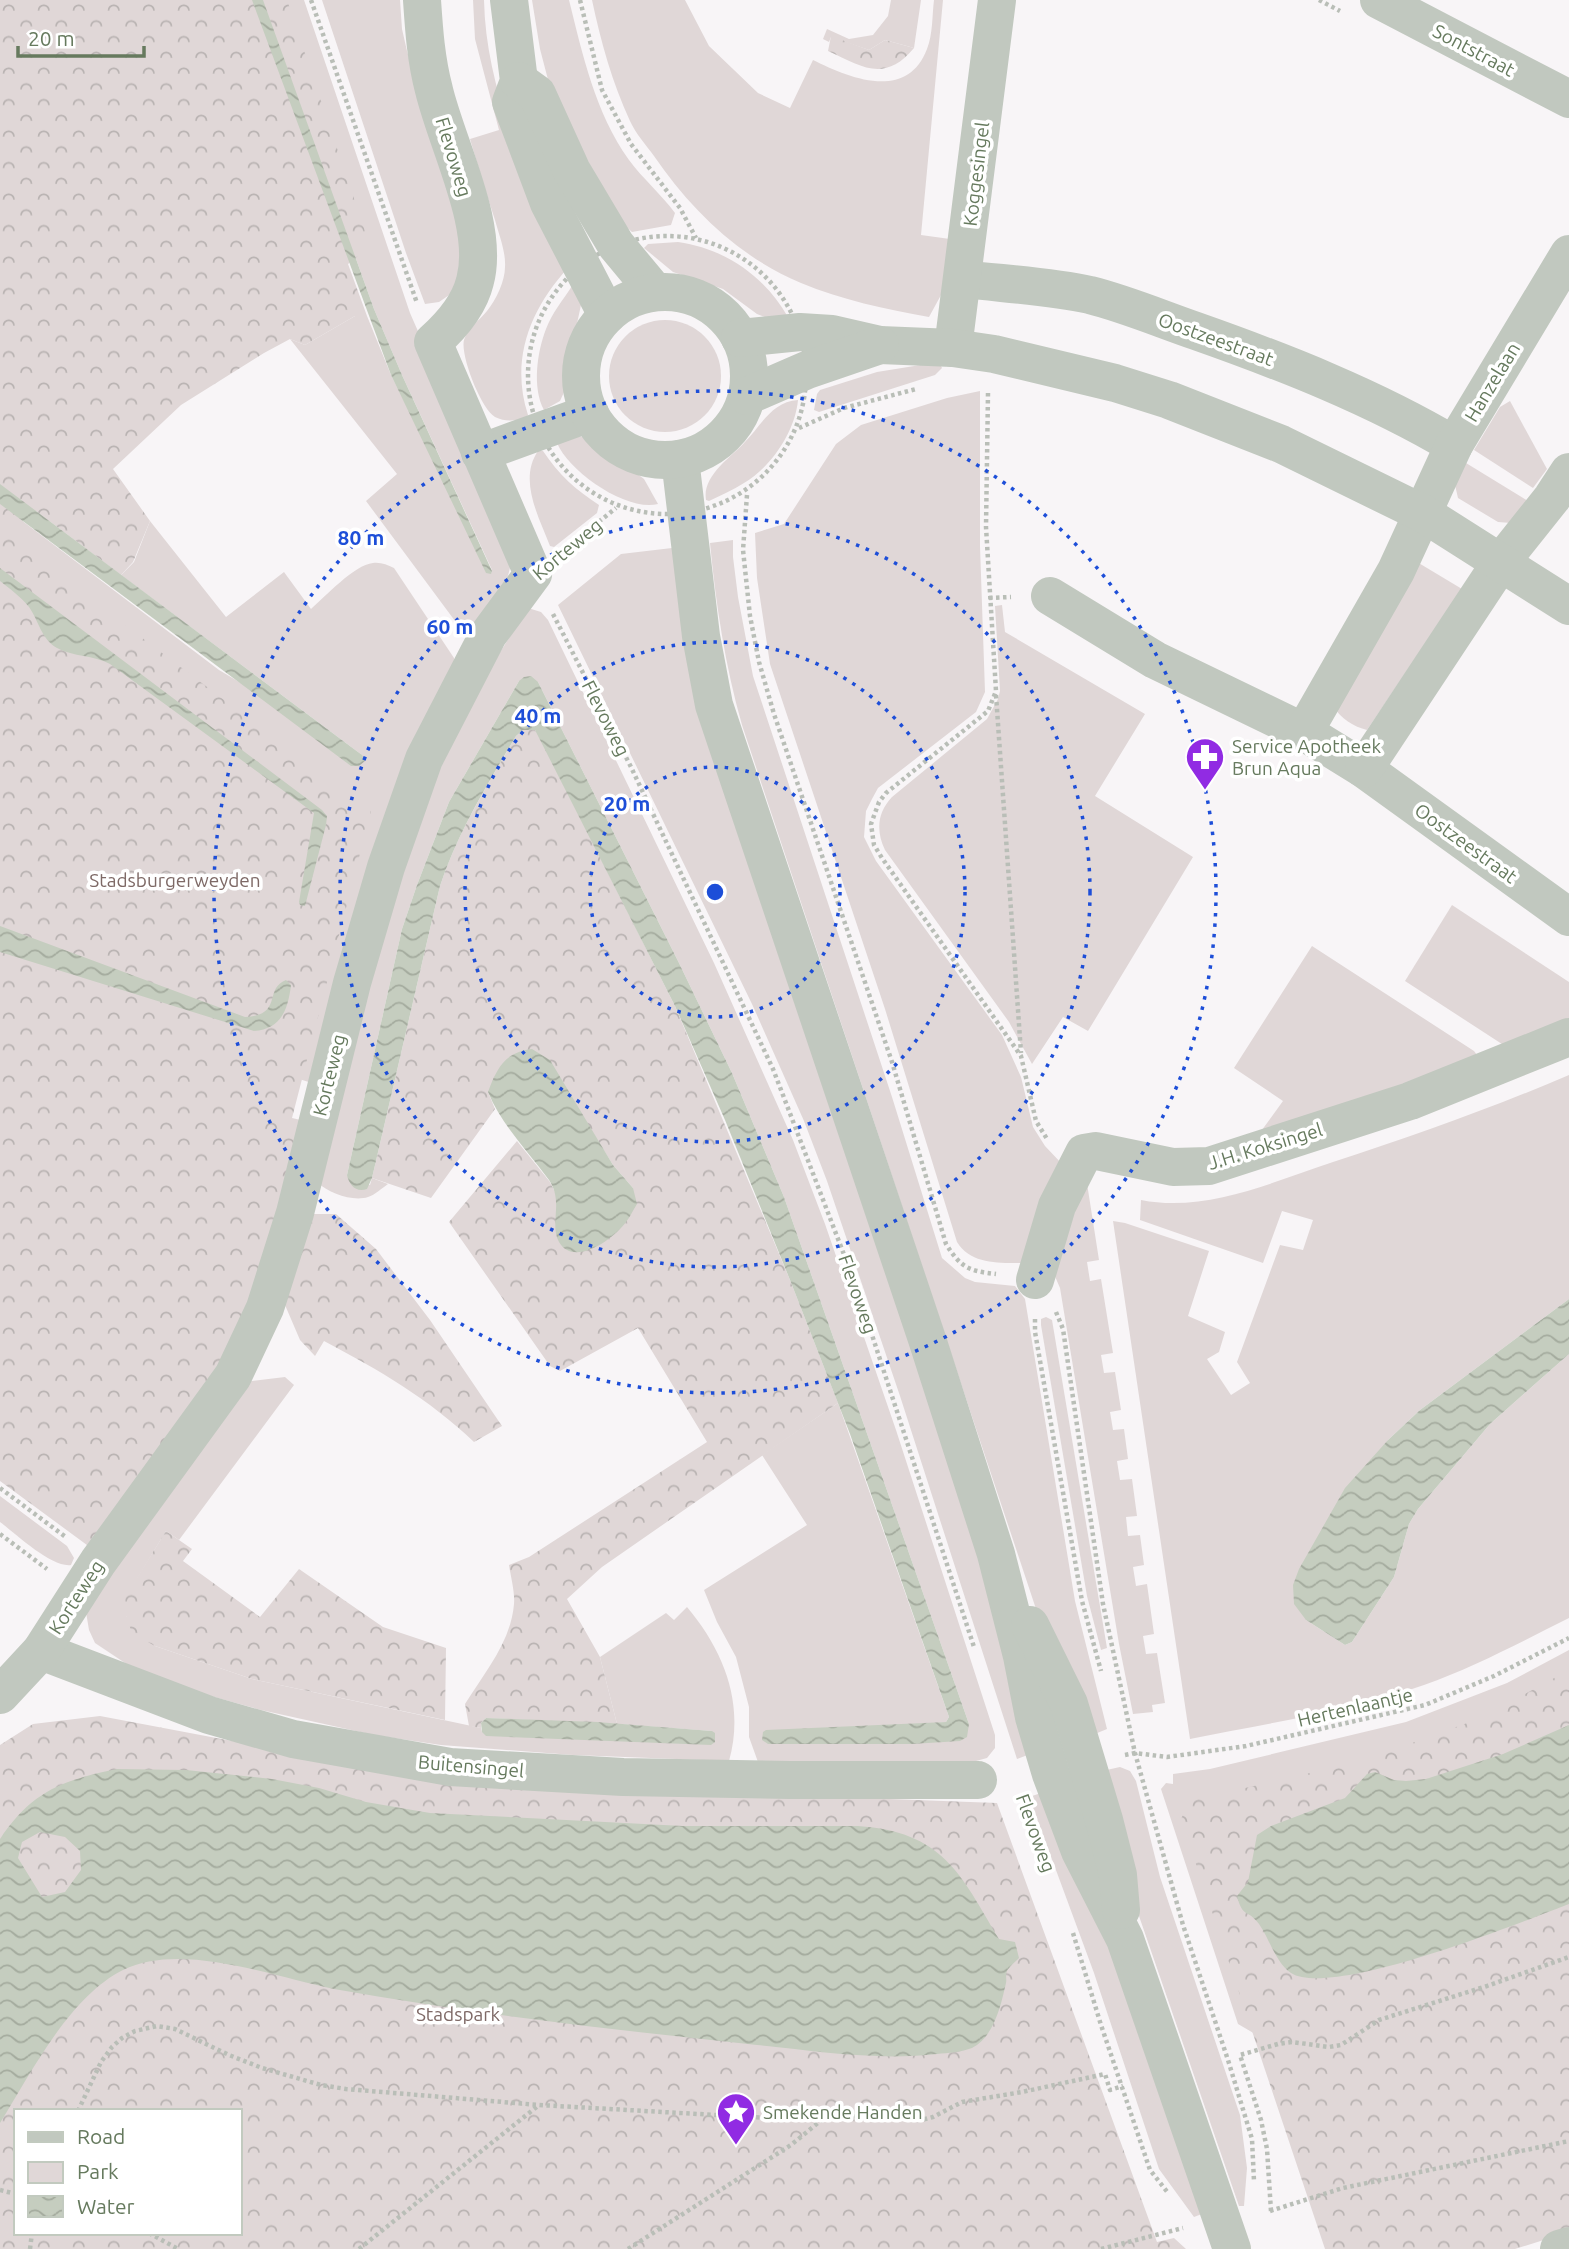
<svg xmlns="http://www.w3.org/2000/svg" width="1569" height="2249" viewBox="0 0 1569 2249" font-family="Ubuntu,sans-serif">
  <defs>
    <pattern id="forest-crowns" width="20" height="18" patternUnits="userSpaceOnUse" patternTransform="scale(1.75)"><rect width="20" height="18" fill="#e0d7d7"/><path d="M2 6a3 3 0 1 1 6 0M12 15a3 3 0 1 1 6 0" fill="none" stroke="#b9b3b2"/></pattern>
    <pattern id="water-waves" width="16" height="10" patternUnits="userSpaceOnUse" patternTransform="scale(1.75)"><rect width="16" height="10" fill="#c5cdbf"/><path d="M0 5q4-4 8 0t8 0" fill="none" stroke="#a4ab9e"/></pattern>
  </defs>
  <rect width="100%" height="100%" fill="#f8f5f7"/>
  <g fill="#e0d7d7">
    <path d="M263,0H304L410,313L510,541C517,579 495,598 475,627L458,625L366,501L397,474L290,339L305,345L355,316H367L391,375L491,573L492,570L402,375L374,309Z"/>
    <path d="M322,0H400L402,29L407,51L465,249L455,291L439,302L425,304L406,253Z"/>
    <path d="M473,0H484C486,96 531,182 568,268C530,309 510,360 528,415L526,418C516,421 505,422 495,417C481,409 460,355 464,340C468,327 479,321 487,311C496,300 505,281 505,267C506,252 499,235 495,220C486,193 478,166 470,139L499,130L475,39Z"/>
    <path d="M532,0H569C583,56 595,112 629,160C643,179 661,194 675,213L671,225L632,232L621,222L552,95L540,49Z"/>
    <path d="M592,0H685L709,46L758,93L790,108L813,60C849,78 907,102 927,49C933,34 932,16 934,0H943L921,235L950,239L947,284L929,317C886,309 841,300 801,283C739,257 691,210 654,156C646,145 636,134 630,121C612,82 601,42 592,0Z"/>
    <path d="M891,0H921L914,48L885,40L869,50L831,37L829,42L823,39L827,29L849,39L873,35L888,16Z"/>
    <path d="M678,242C726,249 764,276 788,317L770,319L757,314L723,289L673,272L644,248L648,244Z"/>
    <path d="M572,286L581,305L570,356L569,381L560,401L544,410C532,388 537,352 546,329C552,313 563,300 572,286Z"/>
    <circle cx="665" cy="376" r="56"/>
    <path d="M939,362L942,368L935,375L819,412L814,410L817,394L820,390L877,372Z"/>
    <path d="M980,391V546L985,692L976,712L878,788L872,799L866,811L864,837L876,861L1002,1035L1021,1077L1033,1127L1045,1146L1063,1165L1025,1263C1000,1263 971,1265 957,1242L885,1009L770,664L757,578L755,533L784,524L836,444L861,425L947,398Z"/>
    <path d="M798,400C795,432 771,467 744,483C733,490 721,495 709,501L706,500C702,476 730,458 744,443C761,426 771,402 798,400Z"/>
    <path d="M1510,401L1547,469L1533,488L1474,450L1500,407Z"/>
    <path d="M580,436L594,441L644,479L658,504C627,512 569,472 557,443Z"/>
    <path d="M538,451H543C559,475 576,490 599,505L597,513L554,547L550,546C539,517 518,480 538,451Z"/>
    <path d="M1466,463L1528,501L1511,523L1498,522L1458,498L1455,485Z"/>
    <path d="M0,504L219,670L362,755L121,575L134,562L150,521L226,617L284,572L311,609C326,596 354,565 373,563C381,562 387,565 394,568L454,658V671L315,1084L245,1062L0,568Z"/>
    <path d="M733,540V557L738,597L753,676L892,1097L942,1258L965,1278L975,1282L1015,1286L1025,1299L1075,1601L1107,1729L1090,1736L1037,1612L742,725C725,665 716,605 710,543Z"/>
    <path d="M672,548L990,1582L1033,1753L1017,1759L900,1396L827,1181L804,1121L752,1004L558,605L621,554Z"/>
    <path d="M1417,562L1462,589L1367,730C1354,727 1340,718 1334,707Z"/>
    <path d="M1002,605L1005,632L1145,714L1095,796L1193,857L1088,1031L1063,1017L1032,1064L1009,1022L885,850C876,831 877,813 892,797L987,719L998,699L1000,691L995,606Z"/>
    <path d="M528,608L541,612L548,620L714,963L793,1140L825,1224L896,1430L995,1735V1748L987,1758L976,1761L758,1762L749,1737V1707L736,1657L717,1622L704,1590L807,1525L762,1455L838,1403L949,1717L946,1722L765,1743L912,1744L969,1724L784,1197L732,1073L679,963L538,682L519,681L449,802L417,885L402,929L347,1175L370,1185L372,1178L388,1184C382,1188 375,1195 368,1197C353,1202 329,1193 318,1183L375,944L445,739Z"/>
    <path d="M1452,905L1569,982V1018L1505,1046L1405,981Z"/>
    <path d="M1312,946L1474,1051L1477,1055V1059L1259,1134L1283,1101L1234,1068Z"/>
    <path d="M1569,1075V1299L1420,1410L1388,1440L1306,1620L1345,1645L1352,1642L1394,1577L1409,1524L1418,1509L1490,1424L1569,1354V1618C1521,1642 1474,1667 1424,1685C1349,1712 1267,1723 1190,1739L1113,1221L1125,1223L1209,1251L1188,1316L1225,1332L1219,1352L1207,1359L1231,1395L1250,1383L1237,1362L1280,1245L1303,1250L1313,1220L1282,1211L1263,1263L1140,1220L1141,1200C1206,1213 1272,1182 1333,1162C1413,1136 1492,1108 1569,1075Z"/>
    <path d="M1086,1177L1099,1260L1087,1262L1090,1281L1101,1279L1113,1353L1101,1355L1104,1373L1115,1372L1121,1410L1110,1412L1113,1430L1124,1429L1128,1459L1117,1461L1120,1480L1132,1479L1137,1516L1126,1517L1128,1536L1140,1535L1144,1565L1133,1567L1136,1586L1147,1584L1154,1634L1143,1636L1146,1654L1157,1653L1165,1703L1152,1705L1153,1712L1133,1714L1119,1644L1060,1288L1054,1274Z"/>
    <path d="M1046,1317L1052,1320L1107,1648L1101,1650L1087,1596L1041,1325V1319Z"/>
    <path d="M285,1377L294,1385L179,1540L166,1531L126,1597V1616L155,1646L252,1679L481,1728L482,1732L712,1731L617,1724L600,1657L666,1613L674,1620L687,1607C724,1651 745,1704 729,1761L573,1755L441,1745L374,1735L261,1710L167,1684L131,1667L95,1643L89,1630L86,1612L243,1382Z"/>
    <path d="M0,1496L67,1546L74,1558L71,1565C52,1568 16,1534 0,1522Z"/>
    <path d="M1569,1650V1725L1262,2038L1238,2024L1161,1789L1166,1783L1173,1784V1774L1210,1769L1406,1722L1507,1683Z"/>
    <path d="M1120,1767L1130,1771L1136,1781L1160,1877L1240,2115L1247,2168L1244,2206H1239L1139,1916L1102,1771Z"/>
    <path d="M1047,1791L1099,1912L1207,2212L1194,2217L1159,2169L1094,1973L1029,1797Z"/>
  </g>
  <g fill="url(#forest-crowns)" fill-rule="evenodd">
    <path d="M0,0H287L370,246L348,264L367,316H355L305,345L290,339L264,353L181,405L113,469L150,521L133,562L121,575L36,511L6,535L371,811L292,1118L305,1121L236,1348L91,1548L0,1481Z"/>
    <path d="M831,36L869,50L885,40L914,48C885,83 862,67 828,51Z"/>
    <path d="M523,730H535L538,734L675,1006L790,1280L838,1403L602,1567L567,1599L600,1657L617,1724L486,1718L481,1723V1728L469,1726L465,1704C484,1673 511,1642 514,1604C515,1592 511,1578 509,1565L529,1557L707,1442L638,1328L560,1371L550,1366L449,1222L517,1141L550,1182L557,1196L556,1232L633,1188L613,1165L568,1093L488,1092L495,1109L431,1198L372,1178L440,886C458,831 487,786 516,736Z"/>
    <path d="M310,1214H336L376,1249L430,1320L502,1426L474,1442C429,1399 379,1370 324,1341L315,1356L300,1340L282,1298Z"/>
    <path d="M166,1531L192,1549L183,1561L260,1617L299,1569L383,1627L446,1648L445,1720L252,1679L155,1646L132,1633L126,1616L125,1597Z"/>
    <path d="M1569,1670V2232L1515,2249H1325L1181,1819L1189,1801L1362,1761L1481,1718Z"/>
    <path d="M100,1716L322,1758L539,1786L997,1803L1157,2242L1174,2238L1186,2249H0V1745L33,1724ZM16,2111H240V2233H16Z"/>
  </g>
  <g fill="url(#water-waves)" fill-rule="evenodd">
    <path d="M252,0H263L374,309L402,375L492,571L491,574L486,573L391,375Z"/>
    <path d="M0,484L362,755L365,761L359,766H351L0,504Z"/>
    <path d="M0,568L322,810L327,816L326,825L305,906L300,905L299,902L314,813L110,664C93,655 74,657 57,648C41,639 39,621 29,607C21,597 10,589 0,581Z"/>
    <path d="M531,676L538,682L679,963L732,1073L784,1197L969,1724L967,1737L960,1741L912,1744H768L762,1740L763,1732L766,1730L946,1722L949,1717L850,1434L790,1280L725,1120L675,1006L535,730H523L516,736C487,785 458,832 440,886L372,1178L367,1189C356,1193 349,1185 347,1175L402,929L417,885L449,802L519,681L524,677Z"/>
    <path d="M0,926L245,1017C284,1015 263,989 286,980L291,985C288,1010 281,1029 254,1031L0,952Z"/>
    <path d="M532,1049L550,1060L613,1165L633,1188L637,1204C633,1210 630,1217 626,1222C615,1238 574,1268 559,1242C549,1224 564,1202 549,1180C528,1151 502,1126 488,1092C497,1068 505,1052 532,1049Z"/>
    <path d="M1569,1299V1354L1490,1424L1418,1509L1409,1524L1394,1577L1352,1642L1345,1645L1306,1620L1294,1604L1293,1585L1299,1569L1345,1488L1388,1440L1420,1410Z"/>
    <path d="M486,1718L597,1722L712,1731L715,1733V1742L711,1745L486,1736L482,1732L481,1723Z"/>
    <path d="M1569,1725V1904C1522,1922 1332,1999 1291,1973C1276,1963 1269,1938 1259,1924C1247,1908 1243,1919 1237,1896L1248,1882L1257,1835L1271,1826L1345,1798L1367,1774L1375,1772L1394,1780L1406,1781L1426,1779L1503,1754Z"/>
    <path d="M117,1769L186,1770L272,1779L319,1788L366,1802L430,1813L683,1826H858C943,1832 960,1873 999,1939L1015,1942L1019,1958C1015,1962 1009,1967 1007,1971C1005,1975 1007,1979 1006,1983C1001,2005 994,2037 972,2048C962,2052 948,2053 937,2054C878,2061 816,2051 757,2045C615,2030 474,2014 334,1989C273,1977 182,1941 123,1970C69,1997 31,2073 0,2123V1839C32,1791 63,1780 117,1769ZM40,1832L65,1837L80,1851L81,1870L65,1892L42,1897L18,1858L22,1842Z"/>
  </g>
  <g fill="none" stroke-linecap="round" stroke-linejoin="round">
    <g stroke="#b9beb7" stroke-width="4.5" stroke-dasharray="3.5 3.5" stroke-linecap="butt">
      <path d="M311,0L417,303"/>
      <path d="M580,0L602,90L631,144L680,208L696,238"/>
      <path d="M1319,0L1340,11"/>
      <circle cx="667" cy="375" r="139"/>
      <path d="M988,393L986,527L996,691L988,711L886,793L879,802L871,824L874,845L882,858L1021,1056L1036,1121L1047,1139"/>
      <path d="M799,428L844,408L916,389"/>
      <path d="M747,495L743,550L750,616L759,662L774,714L892,1062L946,1244C961,1268 969,1271 996,1274"/>
      <path d="M566,548L616,508"/>
      <path d="M989,598L1011,597"/>
      <path d="M553,614L631,767L773,1069L856,1286L974,1647"/>
      <path d="M996,695L1021,1053"/>
      <path d="M1056,1312L1063,1329L1103,1604L1135,1753L1183,1925L1228,2060L1252,2139L1254,2181"/>
      <path d="M1035,1319V1332L1082,1601L1101,1671"/>
      <path d="M0,1488L67,1538"/>
      <path d="M0,1534L47,1569"/>
      <path d="M1125,1755L1135,1753L1167,1757L1246,1746L1425,1705L1494,1676L1569,1638"/>
      <path d="M1073,1933L1101,2025L1150,2170L1168,2193"/>
      <path d="M78,2111L101,2062L112,2047L122,2038L135,2031L157,2026L175,2029L229,2055L262,2068L321,2085L346,2089L539,2105L769,2118L871,2116L921,2120L933,2117L962,2102L1022,2092L1105,2074L1110,2090L1123,2086"/>
      <path d="M0,2190L16,2194"/>
      <path d="M1270,2211L1343,2188L1569,2141"/>
      <path d="M1271,2211L1267,2149L1261,2120L1240,2055L1278,2044L1292,2042L1329,2047L1341,2045L1379,2020L1487,1986L1569,1957"/>
      <path d="M149,2233L178,2249"/>
      <path d="M30,2249L32,2233"/>
      <path d="M359,2249L539,2105"/>
      <path d="M628,2249L791,2145L824,2118"/>
      <path d="M1101,2249L1183,2228"/>
    </g>
    <g stroke="#c1c8bf" stroke-width="38">
      <path d="M1379,0L1569,99"/>
      <path d="M963,279C1005,284 1049,286 1090,295C1126,304 1161,319 1196,331C1284,362 1373,397 1454,445"/>
      <path d="M953,348L997,0"/>
      <path d="M480,453L590,413"/>
      <path d="M680,459L701,636L714,705L927,1339L996,1554L1022,1656L1034,1717L1051,1774L1080,1851L1125,1939L1232,2249"/>
      <path d="M1050,596L1155,660L1304,732L1364,769L1569,917"/>
      <path d="M1304,732L1396,571L1454,445L1569,254"/>
      <path d="M1364,769L1501,562L1552,498L1569,472"/>
      <path d="M1035,1280L1057,1206L1084,1153L1096,1151L1173,1167L1209,1166L1410,1101L1569,1037"/>
      <path d="M1030,1625L1069,1704L1104,1820L1118,1875L1121,1910"/>
      <path d="M41,1651L209,1715L293,1739L450,1767L623,1777L790,1780H978"/>
      <path d="M0,1695L41,1651L98,1562L233,1376L265,1308L295,1213L352,983L386,867L424,759L488,635L533,574L433,342C451,326 469,306 475,281C490,226 447,145 434,90C426,60 424,30 422,0"/>
      <path d="M1559,2249L1569,2246"/>
    </g>
    <g stroke="#c1c8bf" stroke-width="38">
      <path d="M509,0L519,81L511,102L549,203L607,315"/>
      <path d="M519,81L537,94L572,171L616,245L655,292"/>
      <circle cx="665" cy="376" r="84"/>
      <path d="M740,338L800,332L832,334L880,345L953,348L994,354L1115,383L1169,400L1281,444L1424,514L1569,606"/>
      <path d="M747,396L807,370L880,345"/>
    </g>
  </g>
  <g fill="none" stroke="#1d4ed8" stroke-width="3.5" stroke-dasharray="3.5 7">
    <circle cx="715" cy="892" r="125"/>
    <circle cx="715" cy="892" r="250"/>
    <circle cx="715" cy="892" r="375"/>
    <circle cx="715" cy="892" r="501"/>
  </g>
  <defs>
    <g id="pharmacy-pin" transform="scale(2.0125)"><path d="M0 17L-7.5 6A9.5 9.5 0 1 1 7.5 6Z" fill="#912be3" stroke="#fff"/><path d="M-2-6h4v4h4v4h-4v4h-4v-4h-4v-4h4Z" fill="#fff"/></g>
    <g id="sight-pin" transform="scale(2.0125)"><path d="M0 17L-7.5 6A9.5 9.5 0 1 1 7.5 6Z" fill="#912be3" stroke="#fff"/><path d="M0-6L1.8-2.2L6-1.7L2.9 1.2L3.7 5.4L0 3.3L-3.7 5.4L-2.9 1.2L-6-1.7L-1.8-2.2Z" fill="#fff"/></g>
  </defs>
  <g fill-rule="evenodd">
    <use href="#pharmacy-pin" x="1205" y="757"/>
    <use href="#sight-pin" x="736" y="2112"/>
  </g>
  <g text-anchor="middle" stroke-width="7" stroke-linejoin="round" paint-order="stroke">
    <g font-size="19" fill="#667a5e" stroke="#fff">
      <text transform="translate(1474 50) rotate(28)" y="7">Sontstraat</text>
      <text transform="translate(454 157) rotate(73)" y="7">Flevoweg</text>
      <text transform="translate(976 174) rotate(-83)" y="7">Koggesingel</text>
      <text transform="translate(1216 339) rotate(20)" y="7">Oostzeestraat</text>
      <text transform="translate(1492 382) rotate(-59)" y="7">Hanzelaan</text>
      <text transform="translate(567 549) rotate(-40)" y="7">Korteweg</text>
      <text transform="translate(606 718) rotate(63)" y="7">Flevoweg</text>
      <text transform="translate(1466 843) rotate(36)" y="7">Oostzeestraat</text>
      <text transform="translate(329 1075) rotate(-76)" y="7">Korteweg</text>
      <text transform="translate(1265 1146) rotate(-17)" y="7">J.H. Koksingel</text>
      <text transform="translate(858 1294) rotate(71)" y="7">Flevoweg</text>
      <text transform="translate(76 1597) rotate(-57)" y="7">Korteweg</text>
      <text transform="translate(1355 1707) rotate(-13)" y="7">Hertenlaantje</text>
      <text transform="translate(471 1766) rotate(5)" y="7">Buitensingel</text>
      <text transform="translate(1036 1833) rotate(70)" y="7">Flevoweg</text>
    </g>
    <g font-size="19" fill="#667a5e" stroke="#fff" text-anchor="start">
      <text x="1232" y="753">Service Apotheek<tspan x="1232" dy="22">Brun Aqua</tspan></text>
      <text x="763" y="2119">Smekende Handen</text>
    </g>
    <g font-size="19" fill="#7e6966" stroke="#fff">
      <text x="175" y="887">Stadsburgerweyden</text>
      <text x="458" y="2021">Stadspark</text>
    </g>
  </g>
  <circle cx="715" cy="892" r="10" fill="#1d4ed8" stroke="#fff" stroke-width="3.5"/>
  <g font-size="21" text-anchor="middle" font-weight="bold" fill="#1d4ed8" stroke="#fff" stroke-width="7" stroke-linejoin="round" paint-order="stroke">
    <text x="361" y="545">80 m</text>
    <text x="450" y="634">60 m</text>
    <text x="538" y="723">40 m</text>
    <text x="627" y="811">20 m</text>
  </g>
  <rect x="14" y="2109" width="228" height="126" fill="#ffffff" stroke="#c2cabf" stroke-width="2"/>
  <rect x="28" y="2132" width="35" height="10" fill="#c1c8bf" stroke="#c2cabf" stroke-width="2"/>
  <text x="77" y="2144" font-size="21" fill="#667a5e">Road</text>
  <rect x="28" y="2162" width="35" height="21" fill="#e0d7d7" stroke="#c2cabf" stroke-width="2"/>
  <text x="77" y="2179" font-size="21" fill="#667a5e">Park</text>
  <rect x="28" y="2196" width="35" height="21" fill="url(#water-waves)" stroke="#c2cabf" stroke-width="2"/>
  <text x="77" y="2214" font-size="21" fill="#667a5e">Water</text>
  <path d="M18 46v10h126v-10" fill="none" stroke="#667a5e" stroke-width="3.5"/>
  <text x="28" y="46" font-size="21" fill="#667a5e" stroke="#ffffff" stroke-width="5" paint-order="stroke">20 m</text>
</svg>
